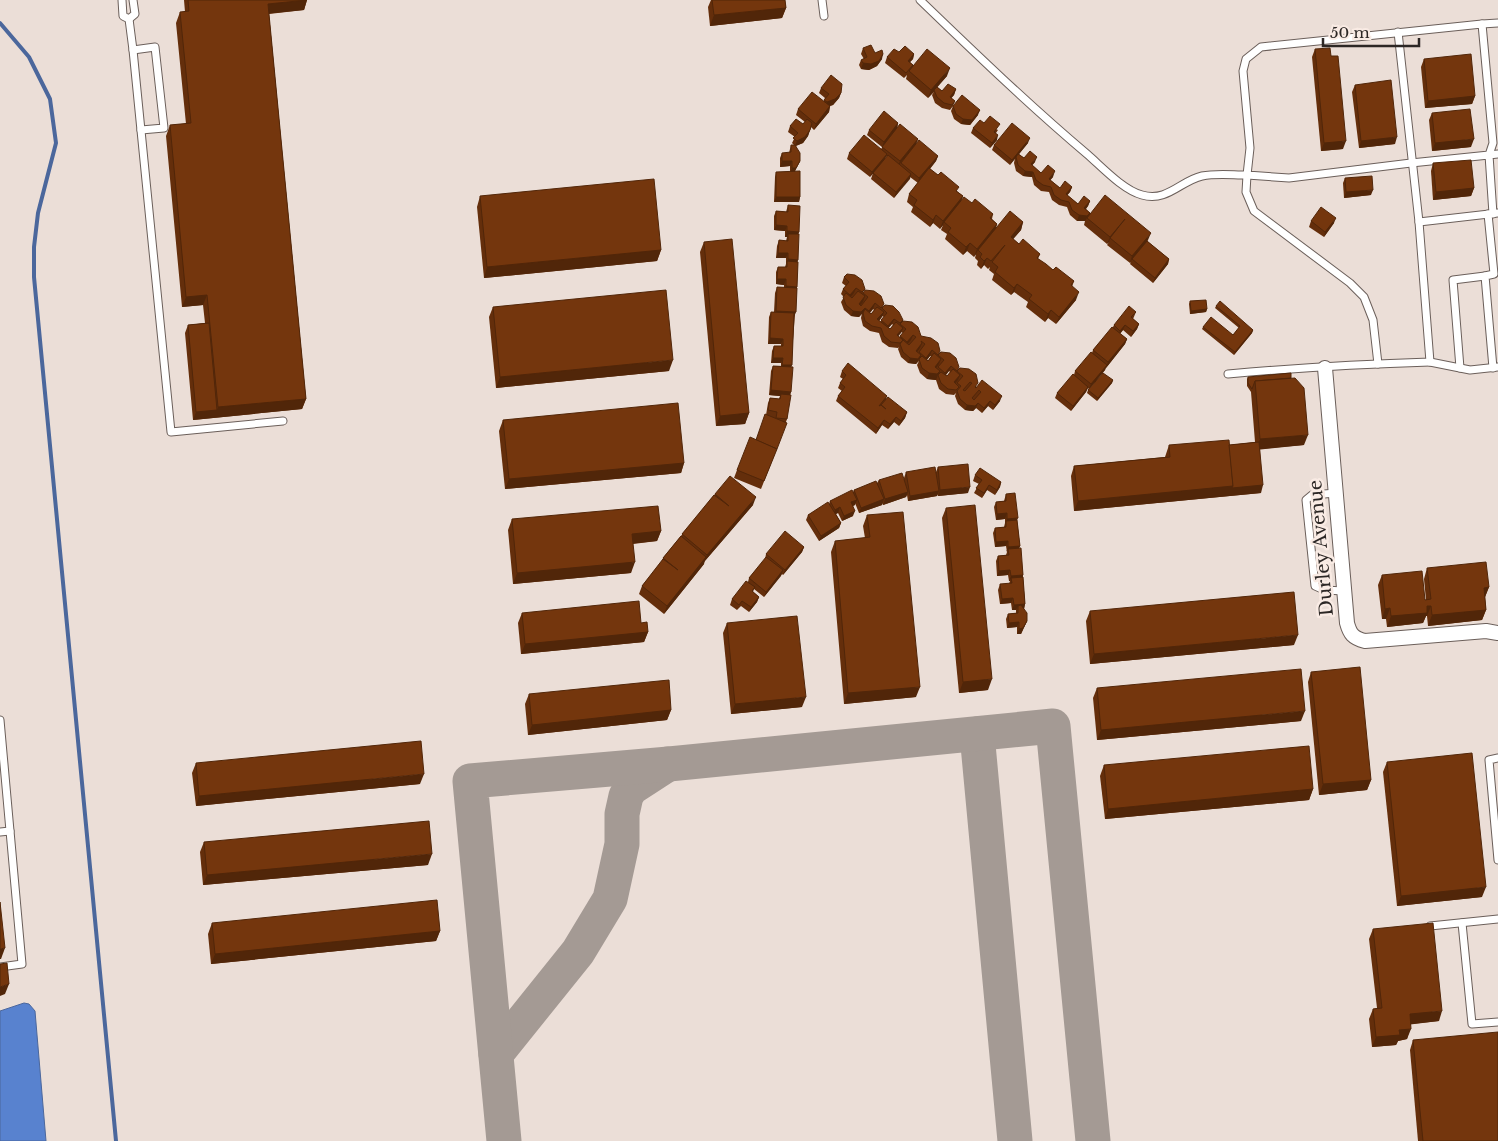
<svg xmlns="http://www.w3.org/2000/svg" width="1498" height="1141" viewBox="0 0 1498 1141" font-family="'Libre Baskerville',serif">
  <rect width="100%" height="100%" fill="#ebded7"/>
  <path fill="#5882cf" stroke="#4b679c" d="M24,1003L29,1004L35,1011L46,1141H0V1011Z"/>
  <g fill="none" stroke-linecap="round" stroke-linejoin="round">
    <path stroke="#4b679c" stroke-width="4" d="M0,23L29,57L50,99L56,143L38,213L34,247V277L116,1141"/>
    <g stroke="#a49a94" stroke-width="35">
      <path d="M977,734L1015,1141"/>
      <path d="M496,1054L578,952L610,899L622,844V814L626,796L631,788L668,764"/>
      <path d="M504,1141L470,781L669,764L1053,726L1093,1141"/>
    </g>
    <g stroke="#6b5f5a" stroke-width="9">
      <g id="service">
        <path d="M122,0L123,16L129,19L133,50L171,432L283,421"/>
        <path d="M822,0L824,16"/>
        <path d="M920,0C975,53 1029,105 1087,154C1102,167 1123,190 1142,195C1168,202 1180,181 1202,176C1216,173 1232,175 1247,175L1246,192L1254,211L1350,283L1364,297L1373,320L1378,364"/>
        <path d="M129,19L135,14L133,0"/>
        <path d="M1482,24L1498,23"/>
        <path d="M133,50L155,47L164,128L141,130"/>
        <path d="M1488,214L1494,274L1485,276L1493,368"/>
        <path d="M1493,214L1489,155L1493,143L1482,24L1261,47L1246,59L1243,71L1250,148L1247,175L1289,178L1411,163L1489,155L1498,154"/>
        <path d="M1419,222L1498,213"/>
        <path d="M1430,362L1470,370L1498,367"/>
        <path d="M1460,368L1453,280L1485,276"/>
        <path d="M1228,374C1295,368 1362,364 1430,362L1419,222L1398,32"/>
        <path d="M1336,493L1312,495L1306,500L1315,586L1324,590L1344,591"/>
        <path d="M0,720L22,964L0,967"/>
        <path d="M1498,758L1489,760L1498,860"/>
        <path d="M0,832L10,831"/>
        <path d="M1462,923L1472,1024L1498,1022"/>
        <path d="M1430,926L1498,919"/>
      </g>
    </g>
    <g stroke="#6b5f5a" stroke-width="16">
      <path id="minor" d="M1325,368L1347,623C1350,634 1353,638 1365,641L1486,631L1498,633"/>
    </g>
    <use href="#service" stroke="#fff" stroke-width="7"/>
    <use href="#minor" stroke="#fff" stroke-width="14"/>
  </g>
  <g fill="#642e0b" fill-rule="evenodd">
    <path d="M184,0H307L304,10L269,14L306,399L302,409L193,420L185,333L188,325L205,323L203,305L182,307L166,136L170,125L186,124L176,23L180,12H185Z"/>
    <path d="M711,0H785L786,8L782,18L710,26L708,7Z"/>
    <path d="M863,48L875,53L882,59L877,66L869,70L861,69L859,65L861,60L864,59L861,54Z"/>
    <path d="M1315,49L1331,56L1343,149L1321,151L1312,57Z"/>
    <path d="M899,52L914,54L913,59L910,62L913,65L947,76L937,87L942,91L956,89L954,95L951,98L955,101L953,106L978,115L970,125L961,124L954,119L951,111L953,106L950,110L942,108L935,103L932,95L934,92L928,98L906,79L907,75L904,78L885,63L887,57Z"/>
    <path d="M1424,59L1475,96L1472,104L1425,108L1421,67Z"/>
    <path d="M1355,85L1395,144L1359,148L1352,92Z"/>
    <path d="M821,88L841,93L839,98L833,105L830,106L829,112L814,130L811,127L808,136L803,143L796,146L800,161L795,171L800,197L799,202H774L775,177L776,172H790V166L780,167V158L782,153H789L791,145H794L792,143L795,137L788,132L790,126L803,124L805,122L796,115L798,109L824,101L825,98L819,93Z"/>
    <path d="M1432,113L1471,147L1432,151L1429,120Z"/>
    <path d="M898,123L897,128L918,139L916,144L938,156L936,161L930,169L963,196L961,202L972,203L993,214L992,219L997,224L996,228L1023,222L1021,230L1013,239L1019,244L1040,254L1038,259L1053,270L1074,281L1072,287L1076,300L1056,324L1048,318L1045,322L1026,307L1028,302L1014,292L1011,295L992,280L994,274L989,270L990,267L988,269L984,265L981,269L977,265L978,261L975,258L976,254L974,257L967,251L963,255L945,239L947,234L941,230L943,225L940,229L933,223L930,227L911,212L913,207L907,202L909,194L918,183L910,177L894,198L871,179L873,173L887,157L886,156L885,159L870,177L847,159L849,153L881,149L887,140L882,147L867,135L869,130Z"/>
    <path d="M984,123L998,130L996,133L997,140L990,148L971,133L973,128Z"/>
    <path d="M1028,143L1019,154L1024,158L1035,162L1032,165L1041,173L1053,177L1050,180L1060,188L1072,187L1070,192L1067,195L1078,204L1090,201L1088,206L1086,209L1090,213L1148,240L1147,241L1169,259L1168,264L1153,283L1130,264L1131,262L1130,263L1107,245L1109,242L1107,244L1084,225L1085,221H1077L1070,215L1067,207L1059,205L1052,200L1049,192L1041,191L1034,185L1032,177L1023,176L1016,171L1014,163L1015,158L1010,165L992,150L994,145Z"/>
    <path d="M1433,163L1474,188L1471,196L1433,200L1431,171Z"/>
    <path d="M1345,178L1371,195L1344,198L1343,183Z"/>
    <path d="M480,196L661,250L657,261L484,278L477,207Z"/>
    <path d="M788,205L799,232L798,234L797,288L791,367V392L790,395L787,419L774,456L761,489L734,478L737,470L756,440L766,415L768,403L770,398L779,399L780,396L769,395L771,371L773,366H781V363H771L772,351L774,346H781V344H768L769,317L771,312H774L775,293L777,287L784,288V285L776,284V272L778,267H785L786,264V258H776L777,246L779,240L786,241L787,237H785V231L774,230V216L776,211L786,212Z"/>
    <path d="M1311,221L1334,223L1324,237L1309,227Z"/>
    <path d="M704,242L749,413L745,424L716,426L700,252Z"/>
    <path d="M844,277L865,289L863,292L884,304L882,308L901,323L921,336L939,355L977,387L1000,401L993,410L988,406L982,413L976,408L973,411L965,410L958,404L955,396L956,393L954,395L946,394L939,389L936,380L938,377L936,380L927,379L920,373L917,365L919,361L916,364L908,363L901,357L898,349L899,347L898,348L889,347L882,342L879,333L870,331L863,326L861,318L862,313L859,317L851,316L844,310L841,302L844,297L841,294L843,289L846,286L842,283ZM873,309L874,310L871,314L870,313ZM882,316L884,317L880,322L879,321ZM892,324L893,325L890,329L888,328ZM901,332L903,333L900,337L898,336ZM930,356H931L928,361L927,360ZM949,371L950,372L947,376L946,375Z"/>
    <path d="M1190,301L1207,309L1206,312L1190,314L1189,304Z"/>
    <path d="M1216,306L1253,330L1252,333L1234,355L1202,329L1203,327L1233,335L1239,328L1215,308Z"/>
    <path d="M493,307L669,371L496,388L489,317Z"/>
    <path d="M1136,312L1133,319L1139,324L1137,329L1131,337L1123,330L1120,334L1127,339L1125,344L1106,368V367L1105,370L1089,389L1088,388L1086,392L1071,411L1055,398L1057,393L1074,375L1075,371L1092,353L1093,350L1113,327L1114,325Z"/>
    <path d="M842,371L887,396L886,399L907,412L905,418L899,426L894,422L888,429L882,425L876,434L836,401L838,396L842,391L838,388L840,383L843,379L840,377Z"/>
    <path d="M1248,377L1291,378L1304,445L1260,449L1261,493L1074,511L1071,476L1074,466L1165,457L1169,445H1229L1255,442L1251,392L1247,386V379Z"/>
    <path d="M1113,380L1112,383L1097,401L1087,393L1088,390Z"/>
    <path d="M503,420L684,463L681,473L505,489L499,431Z"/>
    <path d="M938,467L968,493L938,496V494L937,496L908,501L907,495L906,497L883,505L882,503V505L859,513L855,503V505L853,506V516L842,521L838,513L836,514L841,523L839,528L819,541L806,520L808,515L829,504L830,501L853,492L854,490L877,483L879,480L904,482V478L906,472H936Z"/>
    <path d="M975,475L1001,482L1000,487L995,495L987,490L982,498L974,493L979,484L973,481Z"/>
    <path d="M715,494L753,505L704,562V564L664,614L639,594L642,586L662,561L663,558Z"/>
    <path d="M1006,494L1017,520L1020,546L1019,548L1023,575V577L1025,604L1024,609L1027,621L1021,634H1017V627L1007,628L1006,619L1008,614L1016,613V610H1012L1011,603L1000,604L998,590L1000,584H1009L1010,581H1009L1008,575L997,576L996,561L998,556L1006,555L1007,552L1006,546L995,547L993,533L995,528L1004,527L1005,523V519L996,520L994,507L996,502L1004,501Z"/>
    <path d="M946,508L988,690L959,693L942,518Z"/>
    <path d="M867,515L916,697L844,704L831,552L835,541L865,538L863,526Z"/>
    <path d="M512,519L661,531L657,541L633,544L631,573L513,584L508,530Z"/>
    <path d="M804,547L802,552L783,575L782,574L764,597L754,589L753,592L759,597L757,602L749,612L741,606L737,610L730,605L732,599L748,582L749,578L765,559L766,554Z"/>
    <path d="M1427,568L1489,587L1485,597L1486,610L1482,620L1428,626L1427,616H1426L1423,623L1387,627L1386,619H1382L1378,585L1382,575L1426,600L1424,579Z"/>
    <path d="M1090,611L1294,645L1090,664L1086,621Z"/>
    <path d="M522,613L641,623L648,632L644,642L521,654L518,623Z"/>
    <path d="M727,623L802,707L731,714L723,633Z"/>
    <path d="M1311,672L1371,780L1367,790L1319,795L1308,682Z"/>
    <path d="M1097,688L1301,721L1097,740L1093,698Z"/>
    <path d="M529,694L671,710L667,720L528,735L525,704Z"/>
    <path d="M1387,762L1482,897L1397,906L1383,772Z"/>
    <path d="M196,763L420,784L196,806L192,773Z"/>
    <path d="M1104,765L1313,789L1309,800L1105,819L1100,776Z"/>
    <path d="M204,842L428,865L203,885L200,852Z"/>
    <path d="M212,923L440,931L436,941L211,964L208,934Z"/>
    <path d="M1373,929L1439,1021L1411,1024L1407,1039L1398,1041L1396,1045L1372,1047L1369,1019L1373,1009L1377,1008L1369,939Z"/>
    <path d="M1413,1040L1498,1141H1418L1410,1050Z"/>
  </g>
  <g fill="#512609">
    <path d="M307,0L304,10L264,14L268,4Z"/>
    <path d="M786,8L782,18L710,26L714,15Z"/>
    <path d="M883,54L882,59L877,66L869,70L861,69L863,63Z"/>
    <path d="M914,54L913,59L906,66L908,61Z"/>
    <path d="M950,68L947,76L928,98L931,90Z"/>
    <path d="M956,89L954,95L948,102L950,97Z"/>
    <path d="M841,93L839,98L833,105L825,107L827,102Z"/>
    <path d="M1475,96L1472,104L1425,108L1428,101Z"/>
    <path d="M830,106L829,112L814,130L816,124Z"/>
    <path d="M980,110L978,115L970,125L961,124L963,119Z"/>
    <path d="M898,123L897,129L882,147L884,142Z"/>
    <path d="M810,130L808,136L803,143L795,146L797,141Z"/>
    <path d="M998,135L997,140L990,148L992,143Z"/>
    <path d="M1397,137L1395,144L1359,148L1361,141Z"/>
    <path d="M1030,138L1028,143L1010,165L1012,160Z"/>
    <path d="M918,139L916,144L898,166L900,161Z"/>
    <path d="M1474,139L1471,147L1432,151L1435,143Z"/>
    <path d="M1346,141L1343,149L1321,151L1324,143Z"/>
    <path d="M887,154L885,159L870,177L872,172Z"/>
    <path d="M938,156L936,161L918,183L919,178Z"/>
    <path d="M1037,157L1035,162L1029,169L1031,164Z"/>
    <path d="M782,161H792L790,166L780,167Z"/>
    <path d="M800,161L794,173L790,174L792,168Z"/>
    <path d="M1025,171L1033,172L1032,177L1023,176Z"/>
    <path d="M1055,171L1053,177L1047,184L1049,179Z"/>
    <path d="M911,174L910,179L894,198L896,192Z"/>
    <path d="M1072,187L1070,192L1064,199L1066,194Z"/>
    <path d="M1474,188L1471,196L1433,200L1436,192Z"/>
    <path d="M1373,190L1371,195L1344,198L1346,192Z"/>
    <path d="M963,196L960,204L944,222L943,225L940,229L943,221Z"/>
    <path d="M776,197H800L799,202H774Z"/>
    <path d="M1090,201L1088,206L1082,213L1084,208Z"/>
    <path d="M1090,213L1085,221H1077L1079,215Z"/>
    <path d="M936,215L933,223L930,227L933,220Z"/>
    <path d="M1336,218L1334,223L1324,237L1325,232Z"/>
    <path d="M1125,219L1110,238L1109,242L1107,244L1110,237Z"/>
    <path d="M1023,222L1021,230L1008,245L1011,237Z"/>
    <path d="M997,224L994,232L978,250L976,254L974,257L977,249Z"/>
    <path d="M776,225L787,226L785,231L774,230Z"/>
    <path d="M787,231L799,232L797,237L788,234L787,237H785Z"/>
    <path d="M1151,233L1148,240L1132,260V259L1130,263L1132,256Z"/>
    <path d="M970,243L967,251L963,255L966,247Z"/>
    <path d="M661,250L657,261L484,278L487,267Z"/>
    <path d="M778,253H788L786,258H776Z"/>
    <path d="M987,258L984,265L981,269L984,261Z"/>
    <path d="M788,259L798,260L796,265L787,261L786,264Z"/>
    <path d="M1169,259L1168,264L1153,283L1155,278Z"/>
    <path d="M777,279H786L784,285L776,284Z"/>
    <path d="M1017,284L1014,292L1011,295L1014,288Z"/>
    <path d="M786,286L797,287L795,292L784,291Z"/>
    <path d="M856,288L854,293L848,300L850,295Z"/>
    <path d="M1079,292L1076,300L1056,324L1059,317Z"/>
    <path d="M207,295L203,305L182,307L186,297Z"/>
    <path d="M865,296L863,302L857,309L859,304Z"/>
    <path d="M875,303L873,309L867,316L869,311Z"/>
    <path d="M865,308L863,313L859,317L851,316L853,311Z"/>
    <path d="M1207,309L1206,312L1190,314L1191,311Z"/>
    <path d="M1051,310L1048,318L1045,322L1048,314Z"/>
    <path d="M776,311L796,312L794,317L774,316Z"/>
    <path d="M884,312L882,317L876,325L877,319Z"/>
    <path d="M894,319L892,324L886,331L888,326Z"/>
    <path d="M1139,324L1137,329L1131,337L1133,331Z"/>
    <path d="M1125,325L1123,330L1118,336L1120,331Z"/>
    <path d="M903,328L901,333L895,340L897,335Z"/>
    <path d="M1253,330L1252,333L1234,355L1235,352Z"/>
    <path d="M913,335L911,340L905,347L907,342Z"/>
    <path d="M770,338L783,339L781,344H768Z"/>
    <path d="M1127,339L1125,344L1106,368L1108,362Z"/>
    <path d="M922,343L920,348L914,356L916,351Z"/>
    <path d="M932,350L930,356L924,363L926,358Z"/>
    <path d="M921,355L920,360L919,359L916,364L908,363L910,358Z"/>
    <path d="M773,358H783L781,363H771Z"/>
    <path d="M941,359L939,364L933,372L935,367Z"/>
    <path d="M673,360L669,371L496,388L500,377Z"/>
    <path d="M782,365H792L790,371L780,370Z"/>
    <path d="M1107,365L1105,370L1089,389L1091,384Z"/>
    <path d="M951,366L949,371L943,378L945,373Z"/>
    <path d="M940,371L939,376L938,375L936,380L927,379L929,373Z"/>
    <path d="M960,375L958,380L952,387L954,382Z"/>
    <path d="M1113,380L1112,383L1097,401L1098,398Z"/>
    <path d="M1088,387L1086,392L1071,411L1073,406Z"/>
    <path d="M771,390L791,392L789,397L781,394L780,396L769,395Z"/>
    <path d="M1002,396L1000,401L993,410L995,405Z"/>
    <path d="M306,399L302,409L193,420L196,412L217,410L218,407Z"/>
    <path d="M990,401L988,406L982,413L984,408Z"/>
    <path d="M978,403L976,408L973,411L965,410L967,405Z"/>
    <path d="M907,412L905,418L899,426L901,421Z"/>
    <path d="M749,413L745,424L716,426L720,416Z"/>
    <path d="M896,417L894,422L888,429L890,424Z"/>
    <path d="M884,420L882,425L876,434L878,428Z"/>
    <path d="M1308,435L1304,445L1256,450L1260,439Z"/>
    <path d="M684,463L681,473L505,489L509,479Z"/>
    <path d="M1001,482L1000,487L995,495L997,490Z"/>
    <path d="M989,485L987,490L982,498L984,493Z"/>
    <path d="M1263,485L1261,493L1074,511L1078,501L1233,486Z"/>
    <path d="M970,487L968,493L938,496L940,490Z"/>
    <path d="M939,491L937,496L908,501L910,496Z"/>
    <path d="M908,492L906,497L883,505L885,499Z"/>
    <path d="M756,497L753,505L704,562L707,555Z"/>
    <path d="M884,499L882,505L859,513L861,508Z"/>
    <path d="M857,500L855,505L849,507L851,502Z"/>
    <path d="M840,507L838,513L833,515L835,510Z"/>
    <path d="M855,511L853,516L842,521L844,516Z"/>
    <path d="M1007,513L1005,519L996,520L997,514Z"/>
    <path d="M1018,518L1016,523L1006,522L1007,519Z"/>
    <path d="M841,523L839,528L819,541L821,536Z"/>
    <path d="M661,531L657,541L628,544L632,534Z"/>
    <path d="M1008,541L1006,546L995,547L996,542Z"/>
    <path d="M1020,546L1018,551L1008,549L1006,552L1008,547Z"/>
    <path d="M804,547L802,552L783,575L785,570Z"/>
    <path d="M706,557L704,564L664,614L667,606Z"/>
    <path d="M635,562L631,573L513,584L517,573Z"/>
    <path d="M783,570L781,576L764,597L766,592Z"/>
    <path d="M1010,570L1008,575L997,576L999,571Z"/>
    <path d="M1023,575L1021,580L1011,578L1010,581H1009L1011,576Z"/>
    <path d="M1489,587L1485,597L1484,588Z"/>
    <path d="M759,597L757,602L749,612L751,607Z"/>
    <path d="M1013,598L1011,603L1000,604L1002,599Z"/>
    <path d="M1025,604L1024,609L1018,606L1016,610H1012L1014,605Z"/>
    <path d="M1427,606H1431L1427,616H1426L1423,623L1387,627L1391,616Z"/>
    <path d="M1390,608L1386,619H1382L1385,609Z"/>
    <path d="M1486,610L1482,620L1428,626L1432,615Z"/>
    <path d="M1027,621L1021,634H1017L1019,629Z"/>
    <path d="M1019,622L1017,627L1007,628L1009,623Z"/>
    <path d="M648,632L644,642L521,654L525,644Z"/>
    <path d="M1298,635L1294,645L1090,664L1094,654Z"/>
    <path d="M992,679L988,690L959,693L963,682Z"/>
    <path d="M920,687L916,697L844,704L848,693Z"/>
    <path d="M806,697L802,707L731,714L735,704Z"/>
    <path d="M671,710L667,720L528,735L532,725Z"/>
    <path d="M1305,711L1301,721L1097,740L1101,730Z"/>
    <path d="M424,774L420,784L196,806L199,796Z"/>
    <path d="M1371,780L1367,790L1319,795L1323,784Z"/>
    <path d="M1313,789L1309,800L1105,819L1108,809Z"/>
    <path d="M432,854L428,865L203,885L207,875Z"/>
    <path d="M1486,887L1482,897L1397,906L1401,896Z"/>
    <path d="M440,931L436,941L211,964L215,954Z"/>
    <path d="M5,948L1,959H0V949Z"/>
    <path d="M9,984L5,994L0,996V987Z"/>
    <path d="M1442,1011L1439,1021L1406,1025L1410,1014Z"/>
    <path d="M1411,1029L1407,1039L1398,1041L1396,1045L1372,1047L1376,1037L1399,1030Z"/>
  </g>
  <g fill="#74360d" stroke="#512609" fill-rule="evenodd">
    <path d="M188,0H307L268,4L306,399L218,407L207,295L186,297L170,125L191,123L180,12L189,11Z"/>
    <path d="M712,0H785L786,8L714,15Z"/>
    <path d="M871,45L875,53L882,50L883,54L879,61L871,64L863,63L861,60L867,57L863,48Z"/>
    <path d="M905,46L914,54L908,61L913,65L906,73L887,57L894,49L899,52Z"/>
    <path d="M1330,48L1331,56H1338L1346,141L1324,143L1315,49Z"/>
    <path d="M927,49L950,68L931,90L909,71Z"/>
    <path d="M1471,54L1475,96L1428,101L1424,59Z"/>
    <path d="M831,75L842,84L841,93L835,99L827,102L824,100L829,94L821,88Z"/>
    <path d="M1391,80L1397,137L1361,141L1355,85Z"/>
    <path d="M948,84L956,89L950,97L955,101L952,105L944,103L937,97L934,90L937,87L942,91Z"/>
    <path d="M812,92L830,106L816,124L798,109Z"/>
    <path d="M962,95L980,110L972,120L963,119L956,114L953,106Z"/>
    <path d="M1470,109L1474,139L1435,143L1432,113Z"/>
    <path d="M884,111L898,123L884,142L869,130Z"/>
    <path d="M990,116L1000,124L994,132L998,135L992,143L973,128L980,120L984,123Z"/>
    <path d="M796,119L803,124L807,119L812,123L810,130L805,137L797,141L793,138L798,133L790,126Z"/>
    <path d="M1012,123L1030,138L1012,160L994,145Z"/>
    <path d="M900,124L918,139L900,161L882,147Z"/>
    <path d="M864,135L887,154L872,172L849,153Z"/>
    <path d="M919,140L938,156L919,178L901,163Z"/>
    <path d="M791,145H795L800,153V161L796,168H792V161H782V153L791,152Z"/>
    <path d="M1030,151L1037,157L1031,164L1041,173L1048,165L1055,171L1049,179L1060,188L1065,181L1072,187L1066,194L1078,204L1084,196L1090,201L1084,208L1090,213L1087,216L1079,215L1072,210L1069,202L1061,200L1054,195L1051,187L1043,185L1036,180L1033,172L1025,171L1018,165L1016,157L1018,154L1024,158Z"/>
    <path d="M888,155L911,174L896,192L873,173Z"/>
    <path d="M1471,160L1474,188L1436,192L1433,163Z"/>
    <path d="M929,168L938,175L941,172L959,187L956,191L963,196L943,221L936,215L933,220L914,205L917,200L909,194Z"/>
    <path d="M800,171V197H776V172Z"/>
    <path d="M1372,176L1373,190L1346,192L1345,178Z"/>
    <path d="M654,179L661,250L487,267L480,196Z"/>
    <path d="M1105,195L1151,233L1132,256L1110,238L1125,219L1110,237L1087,218Z"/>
    <path d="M964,197L972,203L975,199L993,214L990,218L997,224L977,249L970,243L966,247L948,232L951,228L944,222Z"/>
    <path d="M788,205L800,206L799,232L787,231V226L776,225V211L788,212Z"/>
    <path d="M1321,207L1336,218L1325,232L1311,221Z"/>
    <path d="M1010,211L1023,222L1011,237L1019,244L1023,239L1040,254L1037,258L1046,264L1053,270L1056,267L1074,281L1071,285L1079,292L1059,317L1051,310L1048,314L1029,299L1032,295L1017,284L1014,288L995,272L998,267L992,262L1005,245L991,261L987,258L984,261L980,257L982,254L978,250Z"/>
    <path d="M788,234H799L798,260L788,259V253H778L779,240L788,241Z"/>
    <path d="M732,239L749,413L720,416L704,242Z"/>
    <path d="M1147,241L1169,259L1155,278L1132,259Z"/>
    <path d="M787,261L798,262L797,287L786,286V279H777L778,267H787Z"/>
    <path d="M847,274L855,275L862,280L865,289L862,292L856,288L850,295L843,289L849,282L844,277Z"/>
    <path d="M777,287L797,288L796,312L776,311Z"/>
    <path d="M666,290L673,360L500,377L493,307Z"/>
    <path d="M865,290L874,291L881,296L884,304L881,308L875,303L869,311L865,308L861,312L853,311L846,305L843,297L846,293L852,298L858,291L865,296L859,304L861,306L868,297L863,293Z"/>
    <path d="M1206,300L1207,309L1191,311L1190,301Z"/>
    <path d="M1220,301L1253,330L1235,352L1203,327L1211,317L1233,335L1240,326L1216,306Z"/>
    <path d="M885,305L893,306L899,312L903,320L900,323L894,319L888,326L881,320L887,313L882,308Z"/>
    <path d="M1129,306L1136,312L1131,317L1139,324L1133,331L1125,325L1120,331L1114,325Z"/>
    <path d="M877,307L884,312L877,319L890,329L896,322L903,328L897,335L903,340L900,343L891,342L884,336L881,328L872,326L865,321L863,313L865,309L871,314Z"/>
    <path d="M771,312L794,313L792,365H782L783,358H773L774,346H783V339L770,338Z"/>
    <path d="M903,321L912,322L918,327L921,336L931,338L938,343L940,351L938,355L932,350L926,358L919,352L925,344L921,341L922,343L916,351L921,355L918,359L910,358L903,352L900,344L903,340L909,345L916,337L913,335L907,342L900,336L906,329L900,324Z"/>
    <path d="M209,323L217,410L196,412L188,325Z"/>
    <path d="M1112,327L1127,339L1108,362L1093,350Z"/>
    <path d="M941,352L950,353L956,358L959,367L957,371L951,366L945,373L938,367L944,360L938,355Z"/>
    <path d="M1091,352L1107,365L1091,384L1075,371Z"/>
    <path d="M934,353L941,359L935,367L940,371L937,374L929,373L922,368L919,359L922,356L928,361Z"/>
    <path d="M848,363L887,396L879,406L881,405L886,409L881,405L888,397L907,412L901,421L896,417L890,424L884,420L878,428L838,396L845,387L840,383L846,375L842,371Z"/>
    <path d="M773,366L793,367L791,392L771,390Z"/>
    <path d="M960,368L969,369L976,374L978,383L975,387L976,388L982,380L1002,396L995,405L990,401L984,408L978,403L975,406L967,405L960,399L957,391L961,386L957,383L963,376L957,371ZM970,382L972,383L965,391L963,390ZM979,390L981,392L974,400L972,398Z"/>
    <path d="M953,369L960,375L954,382L959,387L956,390L948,389L941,383L938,375L941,372L947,376Z"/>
    <path d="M1103,373L1113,380L1098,398L1088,390Z"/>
    <path d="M1291,373V378L1255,381L1252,389L1248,383V377Z"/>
    <path d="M1073,374L1088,387L1073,406L1057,393Z"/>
    <path d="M1295,378L1304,388L1308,435L1260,439L1255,381Z"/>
    <path d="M781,394L791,395L787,419L776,418L777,412L768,410L770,398L780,399Z"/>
    <path d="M678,403L684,463L509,479L503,420Z"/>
    <path d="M765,414L787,423L777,449L756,440Z"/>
    <path d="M750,437L777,449L764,481L737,470Z"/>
    <path d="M1229,440L1233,486L1078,501L1074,466L1170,457L1169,445Z"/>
    <path d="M1259,442L1263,485L1232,488L1233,486L1229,445Z"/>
    <path d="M968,464L970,487L940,490L938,467Z"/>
    <path d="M935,467L939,491L910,496L906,472Z"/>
    <path d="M980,468L1001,482L997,490L989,485L984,493L976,488L982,480L975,475Z"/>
    <path d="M902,473L908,492L885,499L879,480Z"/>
    <path d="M730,476L756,497L707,555L682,534L714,495L729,506L715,494Z"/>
    <path d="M876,481L884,499L861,508L854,490Z"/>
    <path d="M852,490L857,500L851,502L855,511L844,516L840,507L835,510L830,501Z"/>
    <path d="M1015,493L1018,518L1007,519V513L997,514L996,502L1006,501V494Z"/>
    <path d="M828,502L841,523L821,536L808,515Z"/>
    <path d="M975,505L992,679L963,682L946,508Z"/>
    <path d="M658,506L661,531L632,534L635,562L517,573L512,519Z"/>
    <path d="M903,512L920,687L848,693L835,541L870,537L867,515Z"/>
    <path d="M1017,520L1020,546L1008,547V541L996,542L995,528L1006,527V521Z"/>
    <path d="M785,531L804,547L785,570L766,554Z"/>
    <path d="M681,536L706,557L667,606L642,586L663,559L678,570L663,558Z"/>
    <path d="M1021,548L1023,575L1011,576L1010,570L999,571L998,556L1009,555L1008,549Z"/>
    <path d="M766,557L783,570L766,592L749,578Z"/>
    <path d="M1486,562L1489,587L1484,588L1486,610L1432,615L1431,606H1427V613L1391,616L1390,608L1385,609L1382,575L1422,571L1425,600L1431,599L1427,568Z"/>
    <path d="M1023,577L1025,604L1014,605L1013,598L1002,599L1000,584L1012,583L1011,578Z"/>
    <path d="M746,581L755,587L752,591L759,597L751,607L742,601L739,605L732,599Z"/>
    <path d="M1294,592L1298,635L1094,654L1090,611Z"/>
    <path d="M639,601L641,623L647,622L648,632L525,644L522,613Z"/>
    <path d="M1021,605L1027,613V621L1023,628L1019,629V622L1009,623L1008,614L1018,613V606Z"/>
    <path d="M797,616L806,697L735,704L727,623Z"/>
    <path d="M1360,667L1371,780L1323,784L1311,672Z"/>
    <path d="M1301,669L1305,711L1101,730L1097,688Z"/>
    <path d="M669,680L671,710L532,725L529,694Z"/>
    <path d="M421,741L424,774L199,796L196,763Z"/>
    <path d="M1309,746L1313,789L1108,809L1104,765Z"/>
    <path d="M1472,753L1486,887L1401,896L1387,762Z"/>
    <path d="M429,821L432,854L207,875L204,842Z"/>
    <path d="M437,900L440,931L215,954L212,923Z"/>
    <path d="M0,902L5,948L0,949Z"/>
    <path d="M1433,923L1442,1011L1410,1014L1411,1029L1399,1030L1400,1035L1376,1037L1373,1009L1382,1008L1373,929Z"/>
    <path d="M7,963L9,984L0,987V964Z"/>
    <path d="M1498,1032V1141H1423L1413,1040Z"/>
  </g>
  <g text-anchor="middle" stroke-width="5" stroke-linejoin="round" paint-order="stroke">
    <g font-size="18" fill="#2c2725" stroke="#f9ebe4">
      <text transform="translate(1321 548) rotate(-95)" y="6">Durley Avenue</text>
    </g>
  </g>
  <path d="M1323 38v8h96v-8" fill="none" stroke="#2c2725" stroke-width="2.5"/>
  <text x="1330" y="38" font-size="15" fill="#2c2725" stroke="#f9ebe4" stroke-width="4" paint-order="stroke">50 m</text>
</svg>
